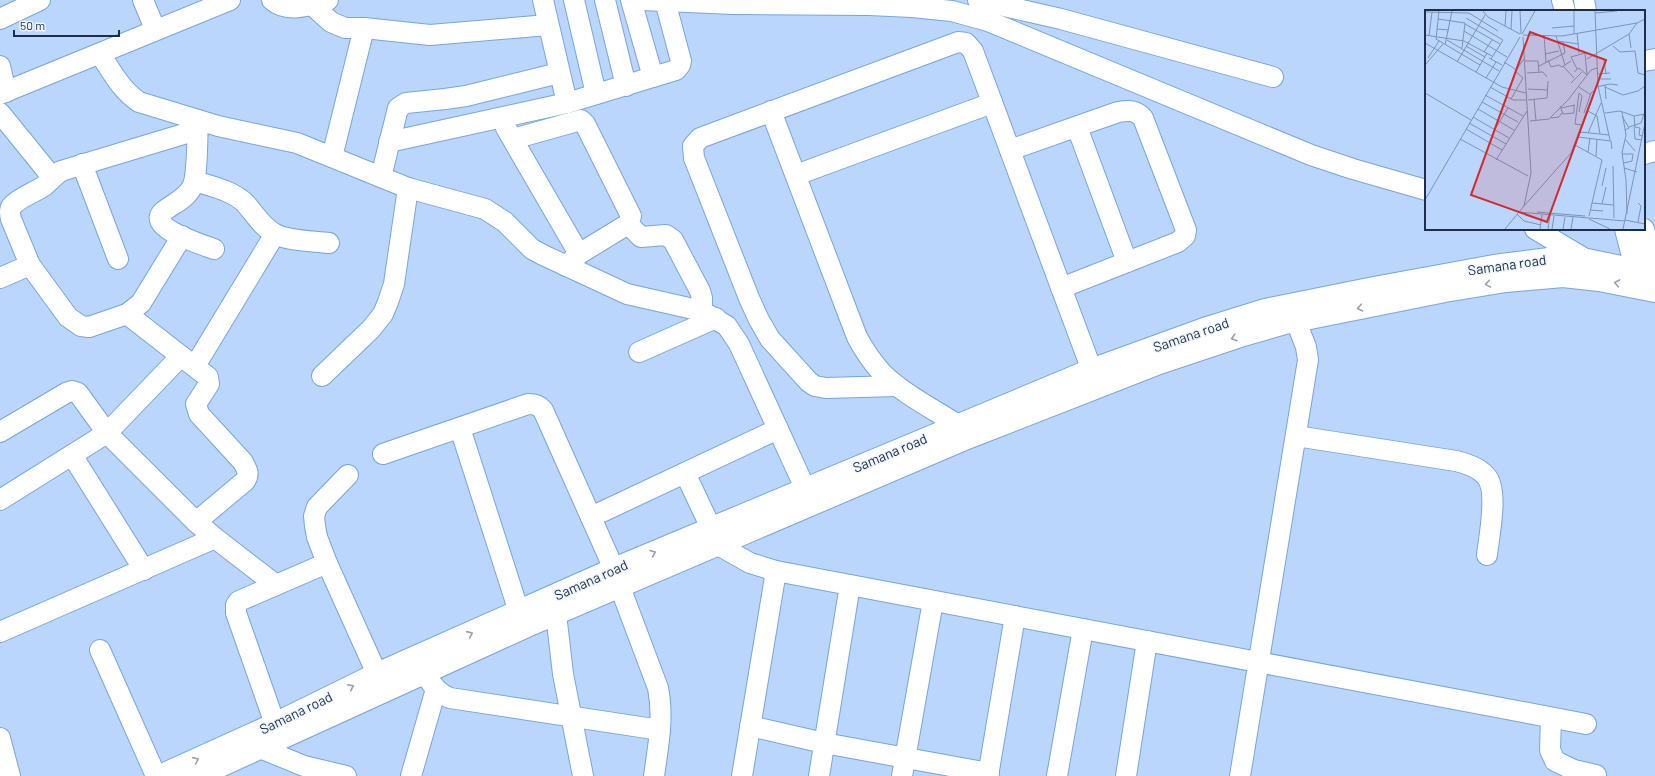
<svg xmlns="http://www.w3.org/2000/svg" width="1655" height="776" viewBox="0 0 1655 776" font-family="Barlow,sans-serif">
  <rect width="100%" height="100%" fill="#bbd6fd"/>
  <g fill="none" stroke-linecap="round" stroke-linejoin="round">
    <g stroke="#78a4e1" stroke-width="22">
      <g id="minor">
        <path d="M143,0L155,29"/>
        <path d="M272,0C288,14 310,5 328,0"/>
        <path d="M543,0L567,103"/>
        <path d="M574,0L596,94"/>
        <path d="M605,0L626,86"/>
        <path d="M631,0L653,77"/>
        <path d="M642,0L733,4L869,5L912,7L952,11L988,21L1311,155L1353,169L1426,190"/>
        <path d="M978,0L1061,19L1273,77"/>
        <path d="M1562,0L1565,11"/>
        <path d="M1584,0L1586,11"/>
        <path d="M311,4L331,22L345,28H364L430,35L548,25"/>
        <path d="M0,19L40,0"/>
        <path d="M100,54C112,72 121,90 139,102L218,126L297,143L408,188L485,209L505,222L532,249L543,255L627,294L702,311L727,326L739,344L805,488"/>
        <path d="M1644,61L1655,59"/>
        <path d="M0,66L6,92"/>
        <path d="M0,94L230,0"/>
        <path d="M771,111L857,337C864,350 872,362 882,373C902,393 933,409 958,425"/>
        <path d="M0,113L52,177"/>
        <path d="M198,120C197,135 198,177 192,187C186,199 174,203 164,211C143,227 204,245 214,249"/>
        <path d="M1077,127L1127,262"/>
        <path d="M506,128L579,254"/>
        <path d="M513,139L581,120L585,124L631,216L628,224L579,254L566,266"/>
        <path d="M389,142L567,103L676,70L680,65L681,61L665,1"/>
        <path d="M1010,150L1118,112C1129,110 1136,110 1143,118L1186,230L1185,236L1178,242L1061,288"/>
        <path d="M1644,154L1655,151"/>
        <path d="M332,157L364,28"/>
        <path d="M82,164L118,259"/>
        <path d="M796,175L992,103"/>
        <path d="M381,177L398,108L406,103L445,99L466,96L559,73"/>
        <path d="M195,181C213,187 231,190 245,203C254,213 262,227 275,234C288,241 314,241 329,243"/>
        <path d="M628,224L641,237L666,235L673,240L700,291L702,298V311"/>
        <path d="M1535,229L1587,260"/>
        <path d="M1625,229L1639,284"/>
        <path d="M1644,229L1655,272"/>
        <path d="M182,236L141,303L127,314L89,327L81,326L68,317L30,265L11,219C10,215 9,210 11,207C19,197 34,193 44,186C50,181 54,176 61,171L197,130"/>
        <path d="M0,278L30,265"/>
        <path d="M127,314L208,377L209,384L196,404L199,414L243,462C247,470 250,474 245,481L196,522"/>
        <path d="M639,352L716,318"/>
        <path d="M195,366L275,234"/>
        <path d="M322,376L371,329L383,314L388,302L394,284L408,188"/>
        <path d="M897,386L826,388L815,386L809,382L770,339L759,320L749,298L694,158L693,146L700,138L958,42L966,43L973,51L1097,384"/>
        <path d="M460,428L519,612"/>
        <path d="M0,432L66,393L72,391L78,393L107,433L196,522L215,538L276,585"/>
        <path d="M1296,436L1456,461C1467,464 1478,467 1486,476C1499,490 1489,536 1487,555"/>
        <path d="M383,454L528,404C535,404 538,405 543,410L614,569"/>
        <path d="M72,455L144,570"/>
        <path d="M685,473L711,528"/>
        <path d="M348,475L317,507L314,516L315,526L317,537L327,563L377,674"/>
        <path d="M0,500L107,433L181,356"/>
        <path d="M591,517L778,429"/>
        <path d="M718,545L750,563L776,571L1586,724"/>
        <path d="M620,587L658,688C664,718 658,747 654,776"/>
        <path d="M556,614L563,674L583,776"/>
        <path d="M0,632L215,538"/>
        <path d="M100,650L156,776"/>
        <path d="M424,673C432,684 438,694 450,698L660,730"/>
        <path d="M1551,718L1550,750L1555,761L1574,770L1596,775"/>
        <path d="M275,724L236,613V605L239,601L327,563"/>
        <path d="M750,726L824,743L989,773"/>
        <path d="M0,738L10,776"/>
        <path d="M260,748L304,766L346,776"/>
        <path d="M411,776L436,689"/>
        <path d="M742,776L776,571"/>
        <path d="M819,776L850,585"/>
        <path d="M902,776L933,601"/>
        <path d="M988,776L1015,616"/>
        <path d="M1057,776L1083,629"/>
        <path d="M1126,776L1147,641"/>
        <path d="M1240,776L1308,360L1306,347L1296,321"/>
      </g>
    </g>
    <g stroke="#78a4e1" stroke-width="24">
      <g id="major">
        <path d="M160,776L275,724L377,674L614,569L1091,370L1204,329L1265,310L1374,288L1494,266L1549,259L1587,260L1655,274"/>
        <path d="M198,776L527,626L967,438L1159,363L1240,336L1285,323L1445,291L1506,281L1563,276L1599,280L1655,291"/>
      </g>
    </g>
    <use href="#minor" stroke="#fff" stroke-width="20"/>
    <use href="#major" stroke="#fff" stroke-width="22"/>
  </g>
  <defs><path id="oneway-chevron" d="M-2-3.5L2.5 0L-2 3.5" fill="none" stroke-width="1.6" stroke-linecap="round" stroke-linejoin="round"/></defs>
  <g stroke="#99a1ad">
    <use href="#oneway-chevron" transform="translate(1617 283) rotate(-169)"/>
    <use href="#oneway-chevron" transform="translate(1488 284) rotate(171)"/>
    <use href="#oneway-chevron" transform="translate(1360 308) rotate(168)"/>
    <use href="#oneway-chevron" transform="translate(1234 338) rotate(162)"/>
    <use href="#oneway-chevron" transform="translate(653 553) rotate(-23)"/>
    <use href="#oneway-chevron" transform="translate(470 634) rotate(-24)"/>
    <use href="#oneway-chevron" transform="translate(351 687) rotate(-26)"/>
    <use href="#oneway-chevron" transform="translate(196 760) rotate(-24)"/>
  </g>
  <g text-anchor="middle" stroke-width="3" stroke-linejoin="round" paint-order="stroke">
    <g font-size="14" fill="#1d2f48" stroke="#f0f5fc">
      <text transform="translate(1507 265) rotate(-8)" y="5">Samana road</text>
      <text transform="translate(1191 335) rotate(-19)" y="5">Samana road</text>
      <text transform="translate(890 453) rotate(-23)" y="5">Samana road</text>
      <text transform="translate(591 580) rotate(-24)" y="5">Samana road</text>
      <text transform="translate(296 713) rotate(-26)" y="5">Samana road</text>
    </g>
  </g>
  <g transform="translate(1425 10)">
    <rect width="220" height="220" fill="#bbd6fd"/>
    <path fill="none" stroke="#7c93b5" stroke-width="1" d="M14,1L11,29L55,55M58,1L63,7L95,24M95,1L96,24M149,1V24M170,1L173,76L185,130M0,2L44,3L73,21M170,3L192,1M41,8L78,30L66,49M13,9L40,13M40,14L75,34M80,16L81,1M127,18L149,16M12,19L24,20M86,19L87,1M39,21L82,47M152,23L154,43M97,24L110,1M204,24L206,38M0,25L39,31L67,46M98,25L137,26L212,13L220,9M119,25L121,52M4,26L7,2M131,26L140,55M22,30L74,61M132,31L154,34M0,33L77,77L101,83M20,35L27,1M41,36L60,47M188,36L195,42L210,41L213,63L220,65M37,38L40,13M59,42L67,30M120,44L134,41M172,47L179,49L181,64M3,48L14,31M64,48L77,55M162,49L204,24L212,13M123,50L126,57L134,55L137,57L146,51M100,51H113L114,62M32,52L60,5M79,52L90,59M0,55L18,34M114,56L140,43L138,32M138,56L149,68M152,59L146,47L160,43L162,65M51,62L62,43M149,62L154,58L162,65M102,63L118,62L122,67M173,64L185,63M61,68L71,52M98,68L90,61L99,49M173,69H186M146,73L157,62M180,75L181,89M65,77L88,90H102M154,77L166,85M180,77L198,85L213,81L220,76M103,79L123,80M0,83L46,110M154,83L150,114L157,115M154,83L157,86L154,102M60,85L98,106M86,89L98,68M109,89L111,111M103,90L122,88L123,71M57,92L93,112M135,96L138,104L149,103V95M136,98L150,95M53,99L89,120M163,101L172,106L175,124M197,102L201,125L197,143L201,170L202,204M159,103L166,83L170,80M180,103L195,101L209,106L220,104M197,106L204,118L200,120M209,106L210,117L215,118L214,125L217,126M48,107L84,128M126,108L134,107L137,103M105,111L124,109L143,90L166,60L172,58M44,113L81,134M204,117L216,113L219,104M209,117L210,129L216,130M41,119L77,140M70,119L83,98M155,122L184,125M163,123L176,93M153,127L186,131L187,139M35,129L103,166M200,129L210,141M150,135L177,150L164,206M163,142L165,128M197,144H208L207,151L199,153M171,146L172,129M71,150L102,101M188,156L189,208M199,158L212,162M177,176L181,158M0,190L95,27M167,193L188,195M213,193L216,196L213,212M177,194L181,177M99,196L146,143L171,77L185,74L193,75M165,200L178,201M93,202L200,211M112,202L160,206M92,204L99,211L116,215M164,209L185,219M200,210L220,214M80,219L99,196L106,163L98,27M115,219L117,205M123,219L125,205M127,219L129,206M138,219L140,207M146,219L148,207M198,219L220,113"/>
    <path fill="#d62828" fill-opacity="0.15" stroke="#d62828" stroke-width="2" d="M105,22L181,50L122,212L46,185Z"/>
    <rect width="220" height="220" fill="none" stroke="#1d2f48" stroke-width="2"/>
  </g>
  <path d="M14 30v6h105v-6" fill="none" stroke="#1d2f48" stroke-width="2"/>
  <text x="20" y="30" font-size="12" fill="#1d2f48" stroke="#f0f5fc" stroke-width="3" paint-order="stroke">50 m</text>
</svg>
